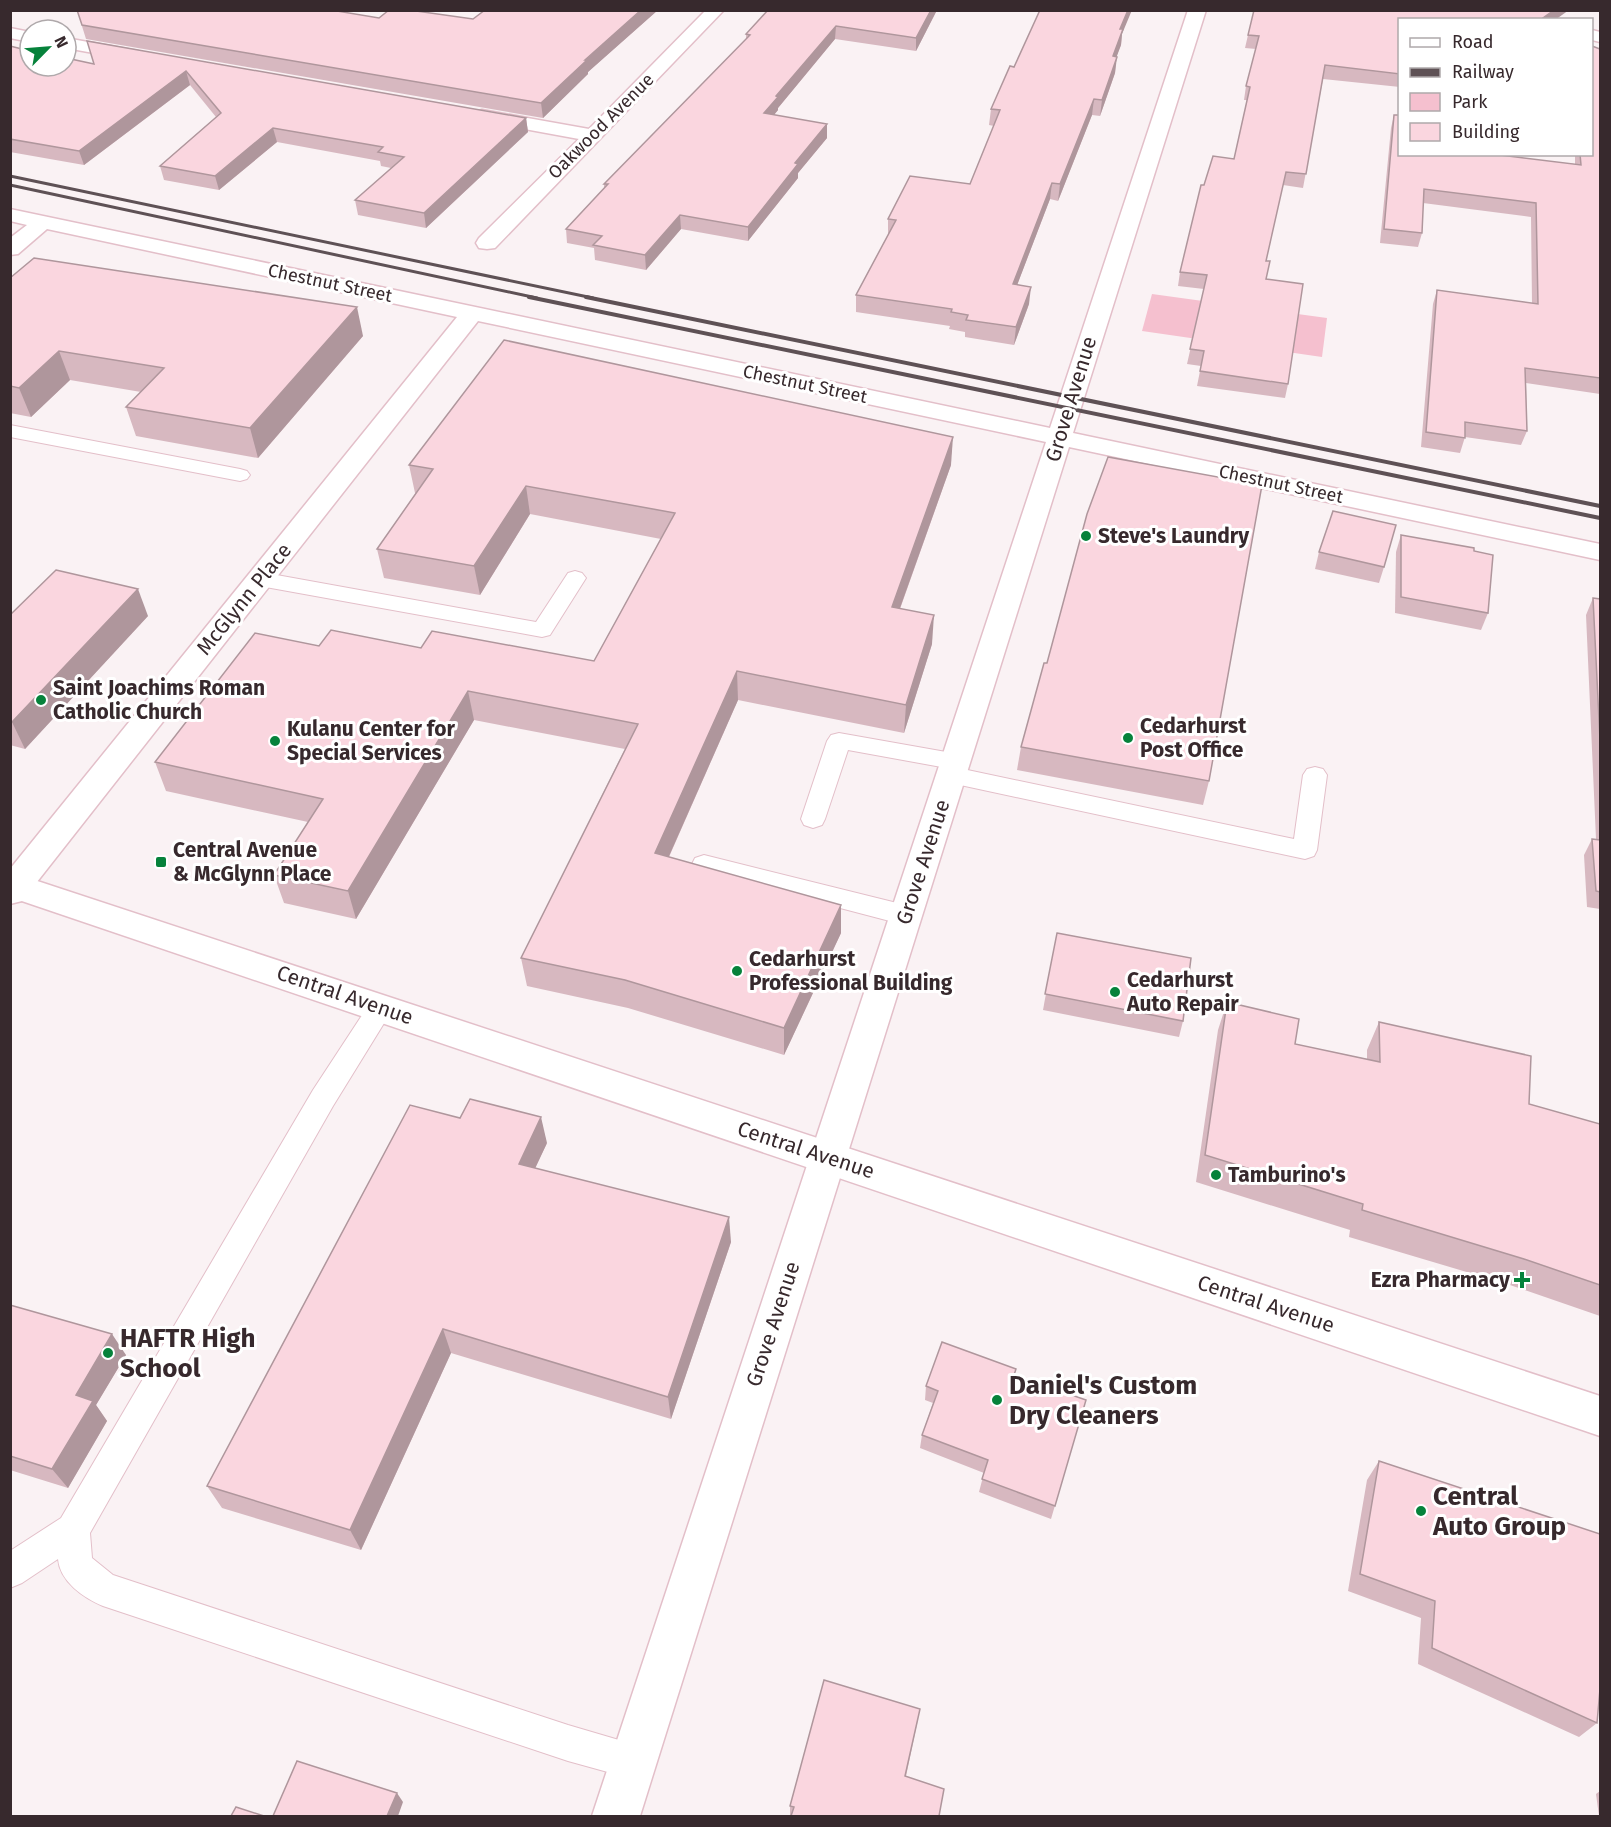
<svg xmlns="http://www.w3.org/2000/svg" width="1611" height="1827" viewBox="0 0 1611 1827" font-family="'Fira Sans',sans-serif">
  <rect width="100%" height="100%" fill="#faf2f4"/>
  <path fill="#f5c0cf" d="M1152,294L1327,318L1322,357L1142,331Z"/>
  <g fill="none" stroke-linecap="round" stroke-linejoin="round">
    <g stroke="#e3bfc9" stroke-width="2">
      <g id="lane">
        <path d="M10,425L240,469L247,471L250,475L247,479L240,481L10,437Z"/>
        <path d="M575,571L582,573L586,578L550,635L542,637L260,586L253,584L249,579L253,574L260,572L536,622L568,573Z"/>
        <path d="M839,733L963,755L967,761L963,767L958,768L1294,839L1303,775L1307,769L1315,767L1323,769L1327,775L1317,850L1314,856L1305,859L951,783L943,781L939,775L943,769L947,768L848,750L825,819L822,825L813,828L804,825L801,819L827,741L831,735Z"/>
        <path d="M704,855L905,905L914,908L918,915L914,922L905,925L695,870L692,864L695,858Z"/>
        <path d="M381,996L390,1000L394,1007L333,1106L90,1533L92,1558L113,1575L568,1725L646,1748L651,1761L646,1774L633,1779L568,1761L103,1606C84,1598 60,1582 58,1559L22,1583L10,1588V1551L61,1518L313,1090L372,1000Z"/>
      </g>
    </g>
    <g stroke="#e3bfc9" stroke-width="3">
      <g id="street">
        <path d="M706,10H724L495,248L487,249L479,248L476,243L479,238L579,139L475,120L472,116L475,112L482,110L589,129Z"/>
        <path d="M1188,10H1206L1073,433L1600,544V560L1069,447L640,1816H592L1046,442L478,321L22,901L10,904V869L457,317L47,229L18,254L10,255V238L27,225L10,221V209L1050,428Z"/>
        <path d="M10,28L30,32V42L10,38Z"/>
        <path d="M66,38L132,50L138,51L141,55L138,59L132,60L66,48Z"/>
      </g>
    </g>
    <g stroke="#e3bfc9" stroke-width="3">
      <g id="secondary">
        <path d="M1592,30L1600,32V42L1592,40Z"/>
        <path d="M10,872L1600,1396V1436L10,897Z"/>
      </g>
    </g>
    <use href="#lane" fill="#fff" fill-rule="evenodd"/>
    <use href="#street" fill="#fff" fill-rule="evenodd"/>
    <use href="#secondary" fill="#fff" fill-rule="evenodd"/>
    <g stroke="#5e5155" stroke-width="3">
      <path d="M10,176L593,298"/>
      <path d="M10,185L537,298"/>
    </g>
    <g stroke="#5e5155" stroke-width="4">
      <path d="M529,297L1600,518"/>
      <path d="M586,297L1600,506"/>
    </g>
  </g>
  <g fill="#d7b8c0">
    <path d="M77,10L379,18L473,19L485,10H658L588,72V74L543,118L86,39Z"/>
    <path d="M937,10L916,51L835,39L778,108V110L774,115L827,138L798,173V178L748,241L681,229L646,270L595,260L594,248L567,243L566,229L604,188V184L746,39V34Z"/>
    <path d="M1400,20V87L1323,79L1303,188L1283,185L1266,261V279L1288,384L1285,398L1197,386L1201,366L1187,364L1204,289L1178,286L1180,272L1204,185L1234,159L1247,100H1244L1246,86L1256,49L1245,48L1248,35Z"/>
    <path d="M1122,34L1121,45L1116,57L1115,73L1100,116L1092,115L1058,201L1050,199L1017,285L1029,304L1014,345L965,337V332L949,329L950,326L856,312V295L888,235V219L970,184L994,126L989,125L991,109L1014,67Z"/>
    <path d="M87,41L526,118L528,132L426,228L358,215L355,200L391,168L381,166L380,161L277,142L219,190L164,180L160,166L216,117L190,85L84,165L10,152V46L94,64Z"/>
    <path d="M1600,49V394L1526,383L1527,431L1521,445L1465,437L1460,453L1421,447L1433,304L1437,290L1532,303L1531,217L1423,203L1422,233L1418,247L1380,243L1391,128L1394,115L1400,154L1575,164V154H1592Z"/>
    <path d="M10,278L363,336L258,458L136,436L126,407L141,392L70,380L31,417L10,413Z"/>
    <path d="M409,465H951L900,609L932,644L904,733L738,700L669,857L841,933L784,1055L628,1008L527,986L521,958L625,749L474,720L356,919L284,903L274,875L308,822L166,791L155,762L319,646L421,648L594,661L661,539L530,514L480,595L384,578L377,549L416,493H415Z"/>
    <path d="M1401,535L1474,551L1488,613L1481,630L1395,613L1396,552Z"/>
    <path d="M1319,552L1384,567L1379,583L1315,569Z"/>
    <path d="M1593,598L1600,599V909L1587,907L1584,855L1592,839H1596L1586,615Z"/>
    <path d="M10,615L148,616L25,749L10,745Z"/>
    <path d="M1047,663L1209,781L1203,805L1017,770L1021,747Z"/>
    <path d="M1057,933L1183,1021L1179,1037L1043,1010Z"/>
    <path d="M1227,1002L1295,1044L1367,1059V1050L1379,1022L1529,1104L1600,1124V1316L1507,1284L1349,1237L1350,1230L1196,1182L1218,1030Z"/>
    <path d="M547,1143L535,1168L731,1242L671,1419L451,1353L361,1550L222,1508L207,1486Z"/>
    <path d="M10,1305L126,1355L96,1405L107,1421L68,1488L10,1470Z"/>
    <path d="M1014,1375L1086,1400L1051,1519L979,1492L984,1473L920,1448L922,1435L933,1403L925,1400L926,1386Z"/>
    <path d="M1379,1461L1597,1723L1579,1737L1418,1664L1421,1618L1348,1591L1367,1480Z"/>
    <path d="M918,1719L906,1776L791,1815H790V1806Z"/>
    <path d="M1600,1791V1816H1599L1596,1794Z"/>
  </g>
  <g fill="#af969c">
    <path d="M641,10H658L588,72V74L543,118L541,103L585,60Z"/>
    <path d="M931,10H937L916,51V38Z"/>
    <path d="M1128,10H1132L1122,34L1121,45L1111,72L1113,56L1120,29Z"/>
    <path d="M1554,10H1569L1555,20H1540Z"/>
    <path d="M836,26L835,39L778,108V110L764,127V113L776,96Z"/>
    <path d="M1117,57L1115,73L1100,116L1102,100Z"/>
    <path d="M186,71L190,85L84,165L79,151Z"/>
    <path d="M1094,99L1092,115L1058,201L1060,184Z"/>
    <path d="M526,118L528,132L426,228L424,213Z"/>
    <path d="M827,124V138L798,173V178L748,241V227L795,163Z"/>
    <path d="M273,128L277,142L219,190L215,176Z"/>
    <path d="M1052,183L1050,199L1011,301L1013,284Z"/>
    <path d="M680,215L681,229L646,270L645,255Z"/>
    <path d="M1031,287L1029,304L1014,345L1016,327Z"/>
    <path d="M357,307L363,336L258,458L250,428Z"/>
    <path d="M59,351L70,380L31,417L19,388Z"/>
    <path d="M953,437L951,465L890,636L892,607Z"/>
    <path d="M526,486L530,514L480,595L474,566Z"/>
    <path d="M138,589L148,616L25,749L12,722Z"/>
    <path d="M934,615L932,644L904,733L906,705Z"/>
    <path d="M737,671L738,700L658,881L655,853Z"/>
    <path d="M468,691L474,720L356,919L348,891Z"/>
    <path d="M841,905V933L784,1055V1028Z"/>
    <path d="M541,1117L547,1143L525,1190L519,1164Z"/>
    <path d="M729,1217L731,1242L671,1419L668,1397Z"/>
    <path d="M443,1329L451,1353L361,1550L350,1530Z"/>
    <path d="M112,1334L126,1355L96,1405L107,1421L68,1488L52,1469L76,1395Z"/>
    <path d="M397,1793L403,1802L398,1816H387Z"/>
  </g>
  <g fill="#fad6df" stroke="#af969c" stroke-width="1.5">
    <path d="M77,10H331L379,18L389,10H409L473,19L485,10H641L585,60H587L541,103L82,25Z"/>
    <path d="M768,10H931L916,38L836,26L776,96L778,97L764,113L827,124L795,163L798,164L748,227L680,215L645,255L593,245L602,236L566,229L608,184H604L750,35L746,34Z"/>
    <path d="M1040,10H1128L1120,29H1123L1113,56L1117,57L1102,100L1094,99L1060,184L1052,183L1013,284L1031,287L1016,327L966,320L968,315L951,312L952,309L856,295L896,220L888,219L910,176L970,184L1000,110L991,109L1010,66L1014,67Z"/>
    <path d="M1254,10H1554L1540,20H1400V74L1325,65L1306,174L1286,172L1266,261H1270L1266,279L1303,284L1288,384L1200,371L1204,351L1190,349L1207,275L1180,272L1201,185H1204L1213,156L1234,159L1250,87L1246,86L1259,36L1248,35Z"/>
    <path d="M87,41L526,118L424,213L355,200L404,157L378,152L383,147L273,128L215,176L160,166L221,113L186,71L79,151L10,139V46L30,51V66H66V58L94,64Z"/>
    <path d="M1592,46L1600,49V378L1525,368L1527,431L1465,422V438L1426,432L1437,290L1538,304L1536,203L1424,189L1422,233L1384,229L1394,115H1400V154H1492L1581,165L1580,154H1592Z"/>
    <path d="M34,258L357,307L250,428L126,407L164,368L59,351L19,388L10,386V278Z"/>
    <path d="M504,340L953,437L892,607L934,615L906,705L737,671L655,853L841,905L784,1028L625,980L521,958L638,724L468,691L348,891L274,875L323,799L155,762L255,633L319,646L331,630L421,648L432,631L594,661L675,513L526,486L474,566L377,549L433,469L409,465Z"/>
    <path d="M1108,457L1262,485L1209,781L1021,747L1044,663H1047L1087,514Z"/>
    <path d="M1333,511L1396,525L1384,567L1319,552Z"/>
    <path d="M1401,535L1474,548V551L1493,555L1488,613L1401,597Z"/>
    <path d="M56,570L138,589L12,722L10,721V615Z"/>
    <path d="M1593,598L1600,599V740Z"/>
    <path d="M1592,839L1600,840V892L1596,891Z"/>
    <path d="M1057,933L1191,958L1183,1021L1045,994Z"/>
    <path d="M1227,1002L1299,1019L1295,1044L1380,1062L1379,1022L1531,1056L1529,1104L1600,1124V1285L1524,1259L1362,1210L1363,1204L1205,1155Z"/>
    <path d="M470,1099L541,1117L519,1164L729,1217L668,1397L443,1329L350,1530L207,1486L410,1105L460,1118Z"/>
    <path d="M10,1305L112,1334L76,1395L93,1401L52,1469L10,1456Z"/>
    <path d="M942,1342L1016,1369L1014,1375L1086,1400L1055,1506L982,1479L988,1460L922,1435L938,1391L926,1386Z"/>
    <path d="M1379,1461L1600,1534V1689L1597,1723L1432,1648L1435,1601L1360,1574Z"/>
    <path d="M824,1680L920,1709L905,1776L944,1789L939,1816H791L794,1807L790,1806Z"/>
    <path d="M297,1761L397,1793L387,1816H273Z"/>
    <path d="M236,1807L264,1816H231Z"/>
  </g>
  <g fill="#06823b" stroke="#fff" stroke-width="2">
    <circle cx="1086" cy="536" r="6"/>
    <circle cx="41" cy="700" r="6"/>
    <circle cx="1128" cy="738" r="6"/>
    <circle cx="275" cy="741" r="6"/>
    <rect x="155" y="856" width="12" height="12" rx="3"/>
    <circle cx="737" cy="971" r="6"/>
    <circle cx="1115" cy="992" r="6"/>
    <circle cx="1216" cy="1175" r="6"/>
    <path d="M1519 1271h6v6h6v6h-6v6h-6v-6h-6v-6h6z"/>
    <circle cx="108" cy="1353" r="6"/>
    <circle cx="997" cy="1400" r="6"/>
    <circle cx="1421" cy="1511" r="6"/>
  </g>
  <g text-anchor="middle" stroke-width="6" stroke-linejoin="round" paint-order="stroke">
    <g font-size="18" fill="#37292d" stroke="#fff">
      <text transform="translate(601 126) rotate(-45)" y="6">Oakwood Avenue</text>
      <text transform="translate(330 283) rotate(12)" y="6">Chestnut Street</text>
      <text transform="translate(805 384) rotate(12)" y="6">Chestnut Street</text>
      <text transform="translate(1281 484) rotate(12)" y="6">Chestnut Street</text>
    </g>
    <g font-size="21" fill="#37292d" stroke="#fff">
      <text transform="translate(1071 399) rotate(-73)" y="7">Grove Avenue</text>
      <text transform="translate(244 599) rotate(-51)" y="7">McGlynn Place</text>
      <text transform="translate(923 862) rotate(-72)" y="7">Grove Avenue</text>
      <text transform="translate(345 995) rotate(19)" y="7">Central Avenue</text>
      <text transform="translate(806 1150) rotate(18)" y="7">Central Avenue</text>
      <text transform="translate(1266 1304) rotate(18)" y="7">Central Avenue</text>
      <text transform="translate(773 1324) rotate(-72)" y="7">Grove Avenue</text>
    </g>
    <g font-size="21" font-weight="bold" fill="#37292d" stroke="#fff" text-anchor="start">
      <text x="1098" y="543">Steve's Laundry</text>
      <text x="53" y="695">Saint Joachims Roman<tspan x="53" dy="24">Catholic Church</tspan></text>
      <text x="1140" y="733">Cedarhurst<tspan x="1140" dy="24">Post Office</tspan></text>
      <text x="287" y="736">Kulanu Center for<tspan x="287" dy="24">Special Services</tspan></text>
      <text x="173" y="857">Central Avenue<tspan x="173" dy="24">&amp; McGlynn Place</tspan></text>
      <text x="749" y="966">Cedarhurst<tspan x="749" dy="24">Professional Building</tspan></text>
      <text x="1127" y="987">Cedarhurst<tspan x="1127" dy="24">Auto Repair</tspan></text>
      <text x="1228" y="1182">Tamburino's</text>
      <text x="1510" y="1287" text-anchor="end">Ezra Pharmacy</text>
    </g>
    <g font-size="26" font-weight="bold" fill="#37292d" stroke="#fff" text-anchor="start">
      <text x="120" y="1347">HAFTR High<tspan x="120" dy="30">School</tspan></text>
      <text x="1009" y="1394">Daniel's Custom<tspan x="1009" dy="30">Dry Cleaners</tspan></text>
      <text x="1433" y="1505">Central<tspan x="1433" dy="30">Auto Group</tspan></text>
    </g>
  </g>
  <rect width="1611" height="1827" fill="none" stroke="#37292d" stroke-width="24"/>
  <rect x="1398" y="18" width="195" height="138" fill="#ffffff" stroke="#afa9ab" stroke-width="1.5"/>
  <rect x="1410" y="38" width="30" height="9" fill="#ffffff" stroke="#afa9ab" stroke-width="1.5"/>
  <text x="1452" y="48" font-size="18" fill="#37292d">Road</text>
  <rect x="1410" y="68" width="30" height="9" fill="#5e5155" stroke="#afa9ab" stroke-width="1.5"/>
  <text x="1452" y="78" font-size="18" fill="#37292d">Railway</text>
  <rect x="1410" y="93" width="30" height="18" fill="#f5c0cf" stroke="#afa9ab" stroke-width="1.5"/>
  <text x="1452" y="108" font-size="18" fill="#37292d">Park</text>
  <rect x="1410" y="123" width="30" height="18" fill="#fad6df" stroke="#afa9ab" stroke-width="1.5"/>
  <text x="1452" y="138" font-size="18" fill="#37292d">Building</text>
  <g transform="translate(48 48) rotate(65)"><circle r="28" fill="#ffffff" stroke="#afa9ab" stroke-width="1.5"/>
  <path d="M0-4.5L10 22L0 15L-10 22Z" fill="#06823b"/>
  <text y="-9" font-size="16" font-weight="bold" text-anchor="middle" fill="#37292d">N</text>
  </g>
</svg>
